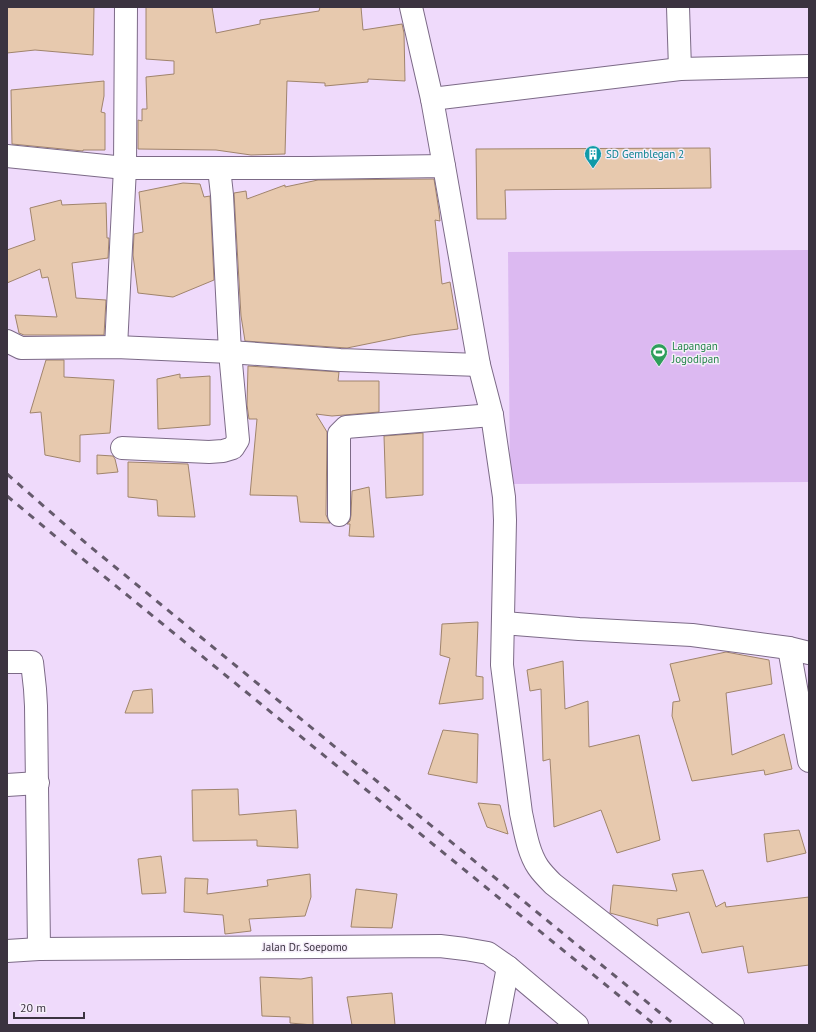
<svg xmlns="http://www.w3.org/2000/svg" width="816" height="1032" viewBox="0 0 816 1032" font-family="'PT Sans',sans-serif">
  <rect width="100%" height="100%" fill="#efdafb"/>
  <path fill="#dcb9f1" d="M809,250V482L510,484L508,252Z"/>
  <g fill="#e7c9ae" stroke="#a0846c">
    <path d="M7,7H94L93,55L35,50L7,53Z"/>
    <path d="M146,7H212L216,33L260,24V20L319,11L320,7H361L363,30L402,24L404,33L405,81L368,79V82L325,86V83L287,81L285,154L251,155L216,150L138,149V120L142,121V109H147L146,77L174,74V61L146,59Z"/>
    <path d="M104,81V96L101,112L105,113V150H83V151L12,144L11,90Z"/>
    <path d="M710,148L711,188L505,190L506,219H477L476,149Z"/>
    <path d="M434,179L439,211L440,221L435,220L442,284L450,282L458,329L411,335L347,348L245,341L241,316L234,193L246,191L247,199L285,185V187L318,180Z"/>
    <path d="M183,183L200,184L204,197L210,196L214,280L173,297L138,293L133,255L134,234L143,232L139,192Z"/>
    <path d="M61,200L62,205L106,203L107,238H109L108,258L72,263L76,298L106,300L104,335H24L19,333L15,315L57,317L48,277L42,278L40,269L7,283V250L35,240L30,208Z"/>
    <path d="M46,360H64V377L114,380L110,433L80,435V462L45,455L41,412L30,413Z"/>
    <path d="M248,366L339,372L338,381H379V412L332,416L316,414L327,432L326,515L330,523L300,522L297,496L250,495L257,419H249L247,405Z"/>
    <path d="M180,374V378L210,376V425L158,429L157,379Z"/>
    <path d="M423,433V495L386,498L384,436Z"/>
    <path d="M97,455L113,456L115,459L118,472L97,474Z"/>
    <path d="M128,462L188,464L195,517L158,516L157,500L128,497Z"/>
    <path d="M369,487L374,537L349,536L350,524H347L350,521L351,515L352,491Z"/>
    <path d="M478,622L476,676L483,677V699L439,704L450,658L440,655L442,624Z"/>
    <path d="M726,652L769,660L772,684L726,693L732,755L784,734L792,769L765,775L764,770L692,781L672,716L673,702L680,701L670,664Z"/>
    <path d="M563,661L565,709L588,701L589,747L639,735L660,840L617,853L601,810L554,827L550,759L543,761L541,689L530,691L527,670Z"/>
    <path d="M152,689L153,713H125L133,691Z"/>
    <path d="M443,730L478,734L477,783L428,774Z"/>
    <path d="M238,789L239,815L296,810L298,848L257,846V840L193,841L192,790Z"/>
    <path d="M478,803L500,805L508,834L487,827Z"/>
    <path d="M799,830L806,853L767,862L764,834Z"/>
    <path d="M161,856L166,893L142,894L138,859Z"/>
    <path d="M703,870L716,907L725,902L726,907L809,897V965L748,973L743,946L702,953L689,912L657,919L658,926L610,913L613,885L677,891L672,874Z"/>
    <path d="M310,874L311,897L305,916L249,919L251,931L225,934L223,915L184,912L185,878L208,879L207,894L268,886L267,880Z"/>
    <path d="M356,889L397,894L392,928L351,927Z"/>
    <path d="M260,977L301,979L312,977L313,1025L290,1023V1017L262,1016Z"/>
    <path d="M392,993L395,1025H352L347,997Z"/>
  </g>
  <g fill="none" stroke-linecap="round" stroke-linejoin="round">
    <g stroke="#7c6a87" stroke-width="24">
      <g id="minor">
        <path d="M411,7L432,99L444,166"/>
        <path d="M678,7L680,69"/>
        <path d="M432,99L680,69L809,66"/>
        <path d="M7,156L125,168H309L444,166L479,365L492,415L504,497L505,520L502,665L521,813C525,831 528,852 538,867C542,873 548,879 553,884L733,1025"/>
        <path d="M7,341L21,348L116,347L230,352L340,360L479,365"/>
        <path d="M116,347L125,168L126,7"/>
        <path d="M122,448L209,452L223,451L233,448L238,440L230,352L222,195L219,168"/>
        <path d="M339,515V434L346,427L492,415"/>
        <path d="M503,623L579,629L692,635L789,648L809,653"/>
        <path d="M789,648L809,761"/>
        <path d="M7,662H32L35,689L36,706L39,949"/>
        <path d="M7,785L38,783"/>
        <path d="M7,951L39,949L440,946L465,949L488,953L508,967L577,1025"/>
        <path d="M497,1025L508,967"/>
      </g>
    </g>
    <use href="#minor" stroke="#fff" stroke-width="22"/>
    <g stroke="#655a6c" stroke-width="3" stroke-dasharray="7 7" stroke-linecap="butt">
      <path d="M7,474L87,544L675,1025"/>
      <path d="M7,496L73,551L655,1025"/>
    </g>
  </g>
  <defs>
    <g id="building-pin" transform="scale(0.9)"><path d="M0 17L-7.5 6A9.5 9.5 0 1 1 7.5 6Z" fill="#0f9aa8" stroke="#f5edfa"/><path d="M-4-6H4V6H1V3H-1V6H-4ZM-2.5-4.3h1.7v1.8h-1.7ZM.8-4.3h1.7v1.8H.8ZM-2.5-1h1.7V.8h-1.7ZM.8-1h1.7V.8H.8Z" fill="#fff"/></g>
    <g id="stadium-pin" transform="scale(0.9)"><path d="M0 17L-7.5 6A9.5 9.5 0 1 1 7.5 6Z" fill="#2e9e5b" stroke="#f5edfa"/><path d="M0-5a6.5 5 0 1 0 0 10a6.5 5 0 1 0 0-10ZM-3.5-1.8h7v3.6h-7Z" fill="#fff"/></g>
  </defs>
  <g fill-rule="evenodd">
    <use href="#building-pin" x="593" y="154"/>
    <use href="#stadium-pin" x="659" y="352"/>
  </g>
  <g text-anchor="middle" stroke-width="3" stroke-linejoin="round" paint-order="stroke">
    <g font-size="11" fill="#0d838f" stroke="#f5edfa" text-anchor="start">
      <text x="606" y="158">SD Gemblegan 2</text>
    </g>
    <g font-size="11" fill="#27864d" stroke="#f5edfa" text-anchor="start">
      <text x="672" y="350">Lapangan<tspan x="672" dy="13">Jogodipan</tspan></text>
    </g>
    <g font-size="11" fill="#3b3340" stroke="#f5edfa">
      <text x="305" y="951">Jalan Dr. Soepomo</text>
    </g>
  </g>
  <rect width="816" height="1032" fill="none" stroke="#3b3340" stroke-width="16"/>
  <path d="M14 1012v6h70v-6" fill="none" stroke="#3b3340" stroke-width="2"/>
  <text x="20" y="1012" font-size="12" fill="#3b3340" stroke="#f5edfa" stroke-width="3" paint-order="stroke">20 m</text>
</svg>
